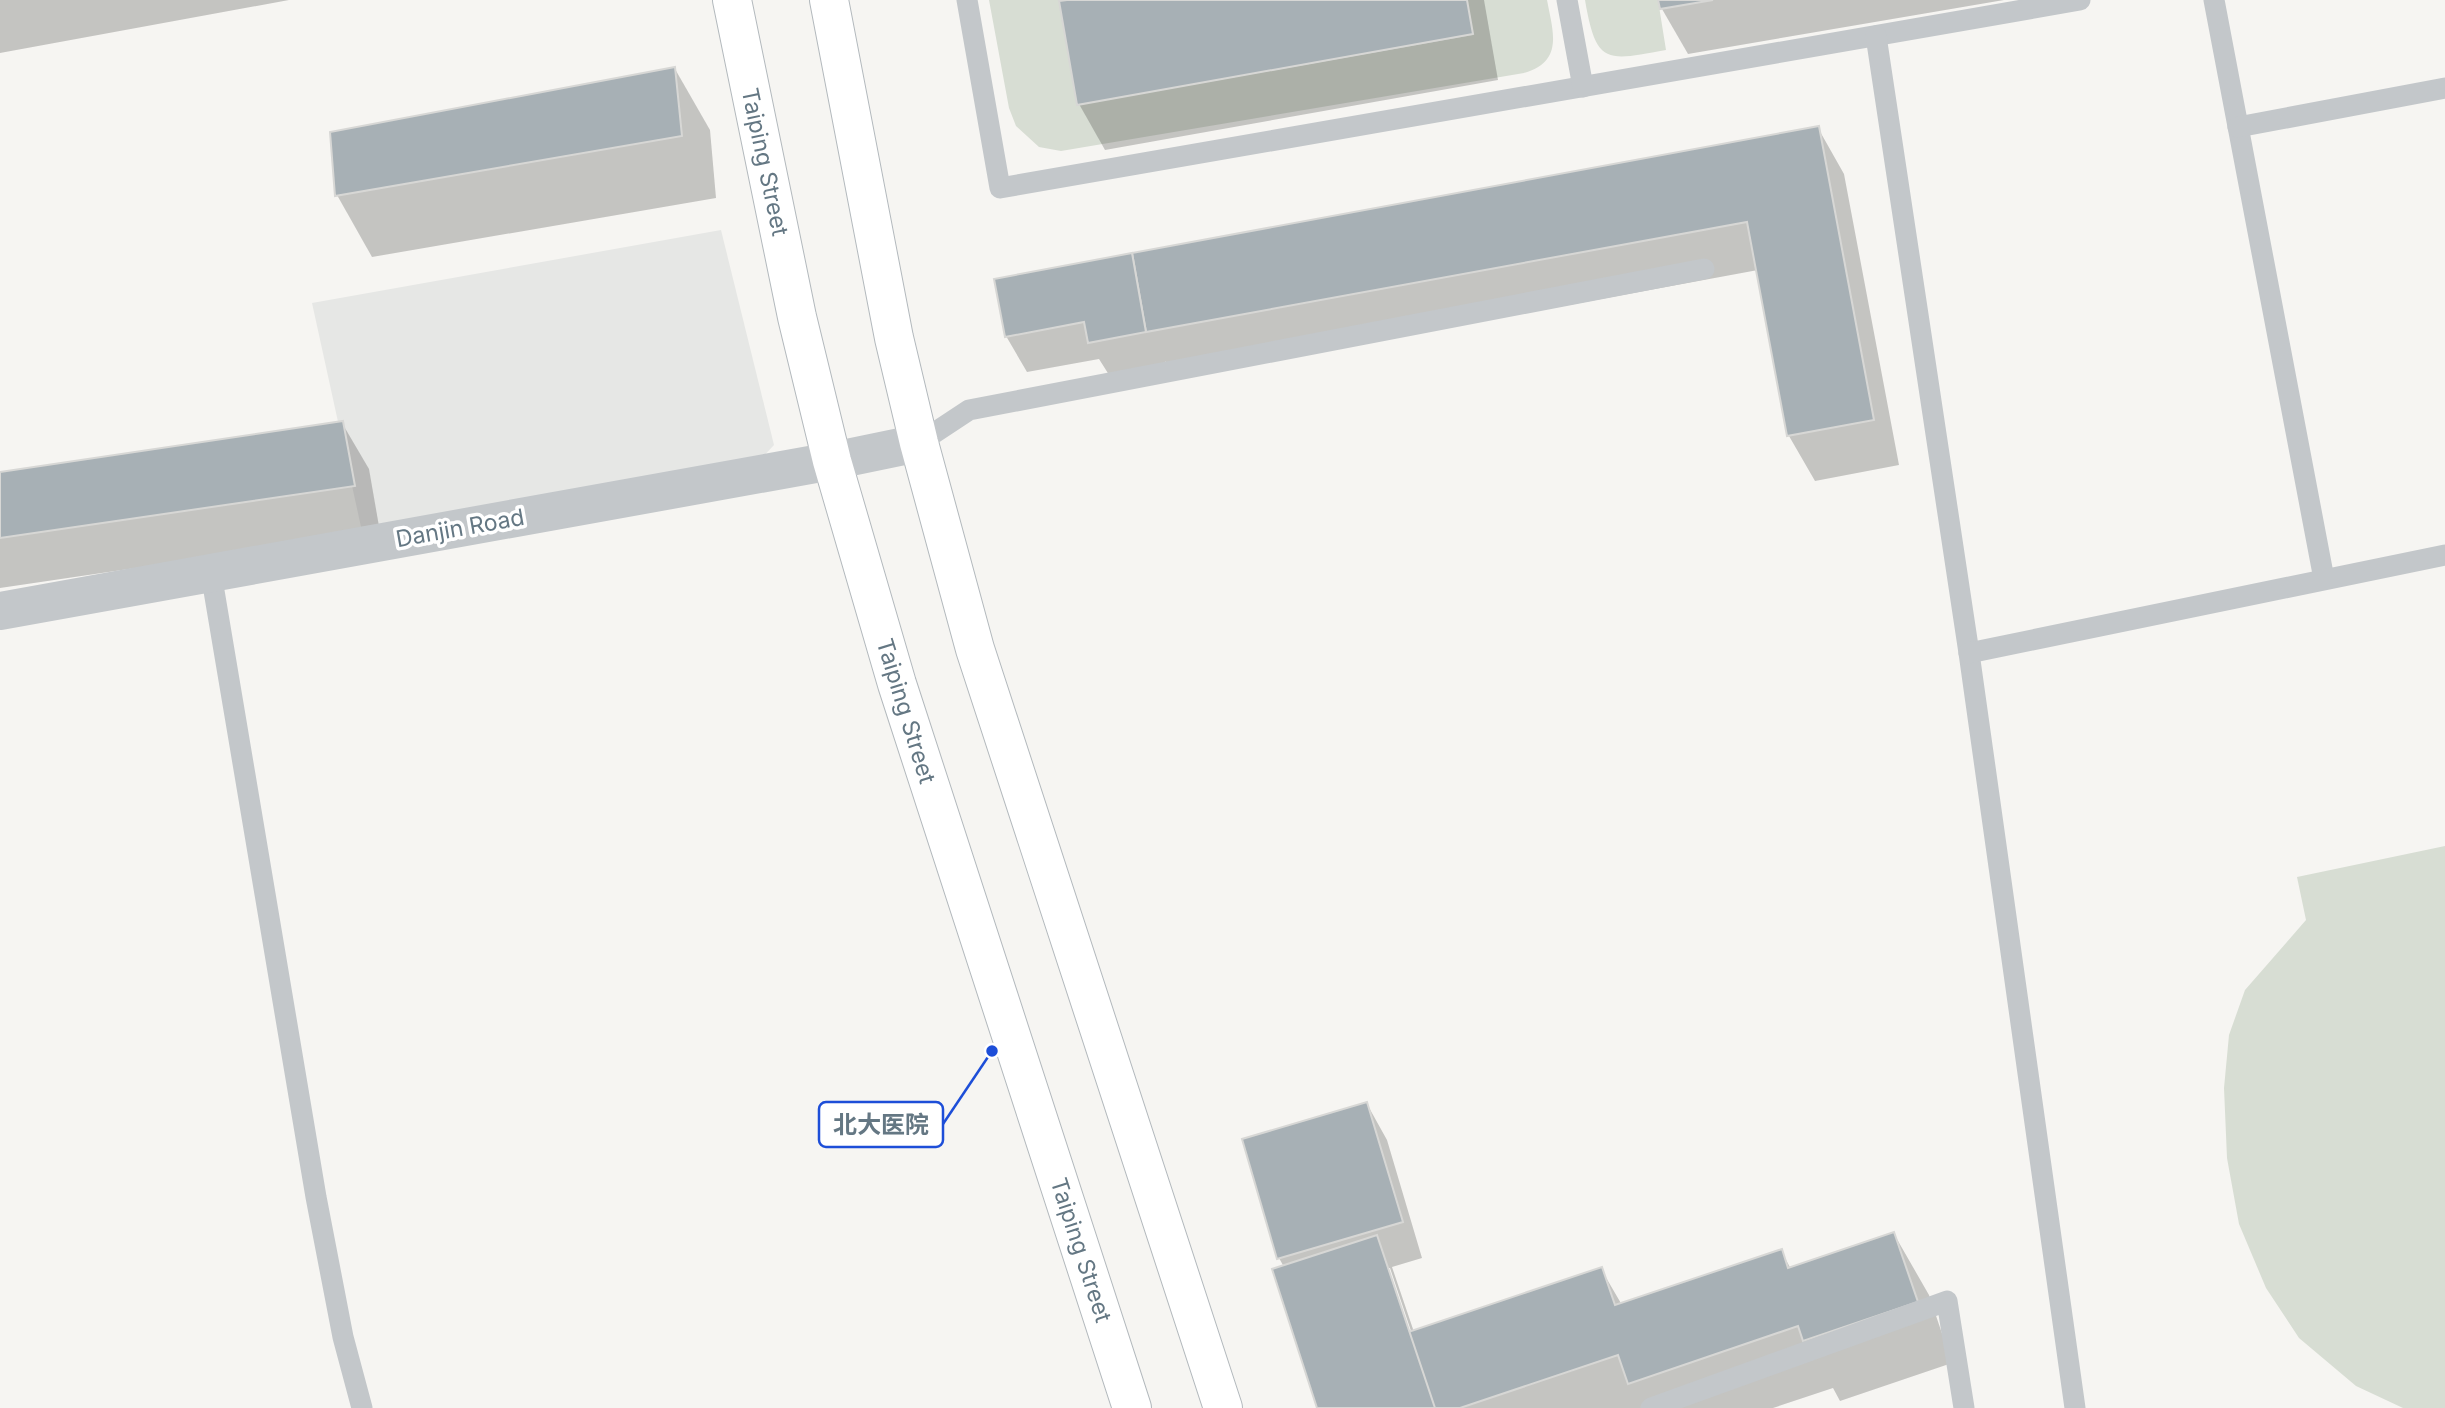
<svg xmlns="http://www.w3.org/2000/svg" width="2445" height="1408" viewBox="0 0 2445 1408" font-family="Inter,'Noto Sans SC',sans-serif">
  <rect width="100%" height="100%" fill="#f6f5f2"/>
  <path fill="#e6e7e5" d="M721,230L774,445L760,460L361,527L312,303Z"/>
  <g fill="#d7ddd3">
    <path d="M989,0H1059L1078,105L1473,35L1467,0H1547C1553,32 1564,61 1524,73L1061,151L1039,147L1016,126L1009,108Z"/>
    <path d="M1585,0H1658L1666,50C1606,61 1596,65 1585,0Z"/>
    <path d="M2445,846V1408H2403L2356,1386L2299,1338L2266,1288L2239,1224L2227,1158L2224,1088L2229,1035L2245,990L2306,920L2297,877Z"/>
  </g>
  <g fill="#0003" fill-rule="evenodd">
    <path d="M0,0H289L0,53Z"/>
    <path d="M1077,0H1484L1498,80L1105,150L1079,104Z"/>
    <path d="M1660,0H2004L1688,54L1662,9Z"/>
    <path d="M675,69L710,130L716,198L372,257L337,195Z"/>
    <path d="M1818,128L1844,174L1899,465L1815,481L1789,436L1758,270L1175,378L1165,361L1166,368L1111,378L1099,359L1027,372L1006,336Z"/>
    <path d="M342,423L369,469L380,532L0,588V473Z"/>
    <path d="M1367,1104L1387,1140L1422,1258L1392,1267L1414,1332L1601,1269L1622,1305L1781,1251L1791,1269L1894,1234L1929,1295L1952,1363L1840,1401L1833,1388L1773,1408H1319L1284,1267L1279,1258ZM1386,1268H1390L1414,1340L1411,1341Z"/>
  </g>
  <g fill="#a7b0b5" stroke="#d7d7d5" stroke-width="2">
    <path d="M1067,0H1467L1473,34L1077,105L1059,1Z"/>
    <path d="M1658,0H1713L1660,9Z"/>
    <path d="M675,67L682,136L335,196L330,132Z"/>
    <path d="M1819,126L1874,420L1787,436L1747,222L1146,332L1132,253Z"/>
    <path d="M1132,253L1146,332L1088,343L1084,322L1005,337L994,279Z"/>
    <path d="M343,421L355,486L0,538V472Z"/>
    <path d="M1367,1102L1403,1222L1277,1259L1242,1139Z"/>
    <path d="M1894,1232L1918,1302L1803,1341L1798,1326L1628,1384L1618,1355L1460,1408H1324L1310,1365L1602,1267L1615,1305L1782,1249L1788,1268Z"/>
    <path d="M1377,1235L1435,1408H1317L1272,1269Z"/>
  </g>
  <g fill="none" stroke-linecap="round" stroke-linejoin="round">
    <g stroke="#b3b9bd" stroke-width="40">
      <g id="secondary">
        <path d="M732,0L797,317L832,461L897,684L1132,1408"/>
        <path d="M829,0L894,338L919,443L975,649L1223,1408"/>
      </g>
    </g>
    <g stroke="#c3c7ca" stroke-width="21">
      <path d="M967,0L1000,188L2080,0"/>
      <path d="M1567,0L1583,87"/>
      <path d="M2214,0L2324,579"/>
      <path d="M1876,36L1969,653L2075,1408"/>
      <path d="M2238,127L2445,88"/>
      <path d="M919,443L969,410L1704,269"/>
      <path d="M211,573L316,1197L343,1337L362,1408"/>
      <path d="M1969,653L2445,555"/>
      <path d="M1651,1408L1947,1301L1964,1408"/>
    </g>
    <path stroke="#c3c7ca" stroke-width="38" d="M0,611L832,461L919,443"/>
    <use href="#secondary" stroke="#fff" stroke-width="38"/>
  </g>
  <g text-anchor="middle" stroke-width="7" stroke-linejoin="round" paint-order="stroke">
    <g font-size="23" fill="#647783" stroke="#fff">
      <text transform="translate(765 162) rotate(78)" y="8">Taiping Street</text>
      <text transform="translate(460 528) rotate(-10)" y="8">Danjin Road</text>
      <text transform="translate(906 711) rotate(73)" y="8">Taiping Street</text>
      <text transform="translate(1081 1250) rotate(72)" y="8">Taiping Street</text>
    </g>
  </g>
  <path fill="none" stroke="#1d4ed8" stroke-width="2.5" d="M992 1051L943 1124"/>
  <circle fill="#1d4ed8" stroke="#fff" stroke-width="2.5" cx="992" cy="1051" r="7"/>
  <rect fill="#fff" stroke="#1d4ed8" stroke-width="2.5" x="819" y="1102" width="124" height="45" rx="7"/>
  <g font-size="24" text-anchor="middle" font-weight="bold" fill="#647783">
    <text x="881" y="1133">北大医院</text>
  </g>
</svg>
